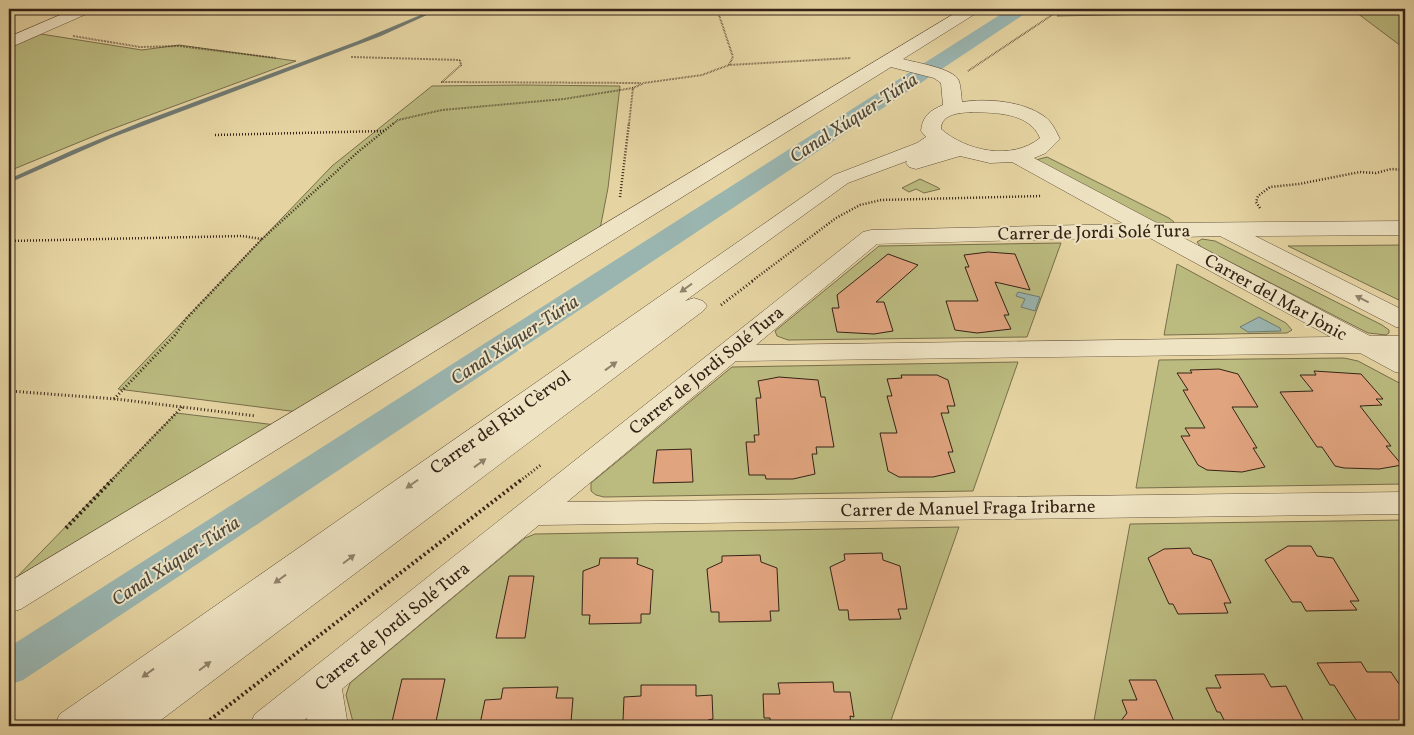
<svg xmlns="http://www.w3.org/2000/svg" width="1414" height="735" viewBox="0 0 1414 735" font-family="Vollkorn,serif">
  <rect width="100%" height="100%" fill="#e5d4a2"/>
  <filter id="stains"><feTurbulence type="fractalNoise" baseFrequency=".004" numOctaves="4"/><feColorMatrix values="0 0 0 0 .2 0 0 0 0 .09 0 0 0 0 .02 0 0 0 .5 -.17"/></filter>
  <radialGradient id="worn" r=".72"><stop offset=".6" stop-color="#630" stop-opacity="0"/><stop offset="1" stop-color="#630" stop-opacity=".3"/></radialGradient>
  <g fill="#bbbb80" stroke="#786e4b">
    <path d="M1067,9H1405V49L1353,10L1057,16Z"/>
    <path d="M41,34L142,50L179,45L296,61L104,132L9,171V48Z"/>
    <path d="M525,85L620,86L608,188L600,229L298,412L118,389L332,166L432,86Z"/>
    <path d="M1047,157L1169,218L1174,222L1171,225H1157L1032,161Z"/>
    <path d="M920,179L937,187L940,189L924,193L916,189L909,192L902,188Z"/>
    <path d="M1202,239L1215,241L1382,325L1389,330V333L1386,335L1368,333L1201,247L1197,242Z"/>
    <path d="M1061,243L1027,337L788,340L777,336L775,331L879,246Z"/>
    <path d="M1405,245V303L1288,246Z"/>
    <path d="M1177,264L1286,323L1292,330L1287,333L1164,335Z"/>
    <path d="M1344,358L1358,361L1405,386V484L1136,488L1159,360Z"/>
    <path d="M1018,362L973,491L604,497L596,495L591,491V483L732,367Z"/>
    <path d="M176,413L276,425L9,587V585Z"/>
    <path d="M1405,520V726H1093L1130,524Z"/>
    <path d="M959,527L889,726H354L346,695L350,683L525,538L535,534Z"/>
  </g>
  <g fill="#9ab5b0" stroke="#717a72">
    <path d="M1018,292L1040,297L1035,311L1021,307L1025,299L1016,296Z"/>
    <path d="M1259,317L1280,328L1281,331L1248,332L1240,327Z"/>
  </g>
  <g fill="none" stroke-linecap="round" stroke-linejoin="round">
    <path fill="#717a72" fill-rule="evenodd" d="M435,9H440L381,36L111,138L9,183V179L73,150L141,122L358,41Z"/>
    <path fill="#9ab5b0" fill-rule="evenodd" d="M1009,9H1028L1026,13L23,680L9,685V647Z"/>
  </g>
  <g fill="#e0a47f" stroke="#342216">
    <path d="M988,252L1015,254L1030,290L995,282L1009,315H1004L1011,329L977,333L955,330L946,301H978L965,267H969L964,255Z"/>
    <path d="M888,254L918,265L876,302H884L893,331L874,334L837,332L832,308H839L837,295Z"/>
    <path d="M1219,369L1238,374L1258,407H1232L1257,448H1253L1265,467L1242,472L1207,470L1198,465L1181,436H1190L1185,428H1205L1183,390H1188L1177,373H1192L1190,370Z"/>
    <path d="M1314,371L1361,374L1383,399H1376L1382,405L1360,406L1391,446H1386L1402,465L1379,469L1344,468L1335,466L1322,447H1317L1280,392L1313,391L1300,375H1316Z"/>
    <path d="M901,375H937L948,380L955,406H947L949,413H941L953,452H948L955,472L933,477H899L888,471L880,433H897L887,396H892L887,379L902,378Z"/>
    <path d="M779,377L818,380L821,397H825L834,447H816L817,454H812L815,474L793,479H766L765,475H749L746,442H755L754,435H759L756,398H761L758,381Z"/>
    <path d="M691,449L693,482L653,483L657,450Z"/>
    <path d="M1288,546H1311L1317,556L1333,558L1359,601H1350L1357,610L1306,611L1301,602H1292L1265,560Z"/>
    <path d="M1190,548L1193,554L1211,560L1231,603H1224L1228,613L1178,614L1173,604H1169L1148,558L1164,549Z"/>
    <path d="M882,553L883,560L900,566L907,609H898L901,619L849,620L848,610H839L830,567L845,560L844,554Z"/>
    <path d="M760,555L761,562L777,568L779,611H770L771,621L719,622V612H711L707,569L722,562V556Z"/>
    <path d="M600,558H638L637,564L653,570L650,614H641V623L589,624L590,615H582L583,571L599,565Z"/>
    <path d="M509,576H534L525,638H496Z"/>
    <path d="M1361,662L1367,672H1391L1399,684H1405V726H1360L1334,685H1330L1317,663Z"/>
    <path d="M1264,674L1271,687L1286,686L1306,726H1227L1220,712H1217L1206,688H1221L1215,675Z"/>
    <path d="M402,679H445L435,726H391Z"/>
    <path d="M1129,680H1156L1176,726H1117L1127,713L1122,700H1137Z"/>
    <path d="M833,682L834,692H850L854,717L850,716L851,726H771L770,718H764L763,694H780L778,683Z"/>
    <path d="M641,685H696V696L712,695L713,719L708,720V726H628V721H623L624,697L641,696Z"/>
    <path d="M558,687L556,698H573L571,722H565V726H485L486,724H480L485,700L501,699L503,688Z"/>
  </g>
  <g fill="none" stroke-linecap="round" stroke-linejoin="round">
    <g stroke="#604e39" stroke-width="1">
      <g id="street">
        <path d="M74,9H94L91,12L9,48V37Z"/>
        <path d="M962,9H981L978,12L903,59C916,63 954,68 959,81C961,87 961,95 962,102C986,98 1024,101 1045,117C1052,122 1056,131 1060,139L1046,153L1034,158L1157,223L1405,221V235L1255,236L1405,311V329L1396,327L1220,236L1182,237L1370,336H1405V352H1399L1405,355V374L1395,372L1360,353L736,361L567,502L1405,492V514L539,525L342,689L348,726H308L307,718L297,726H249L255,714L863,232L871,230L1124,224L1012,162L990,163L960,156L916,169L909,167L906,163L907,161L848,183L685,301L694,298L703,301L707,306L703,311L153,726H54L60,714L834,175L917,143L926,137L921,131C922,117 930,110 943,105L941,83L934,78L891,67L21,609L9,613V582ZM971,112C995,113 1029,112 1040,138C1012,161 966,151 941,129C941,114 959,113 971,112ZM1148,237L1331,337L756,345L877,244Z"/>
      </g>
    </g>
    <g stroke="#342216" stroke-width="2" stroke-dasharray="0.5 1" stroke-linecap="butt">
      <path d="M717,9L733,57L729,65"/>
      <path d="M1057,11L1084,12L1096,9"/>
      <path d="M73,36L140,47L179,46L276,58"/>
      <path d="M351,57L460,60L461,65L442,82L641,83"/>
      <path d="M968,71L1061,9"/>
      <path d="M393,124L398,120L442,110L564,99L633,88"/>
      <path d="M629,124L633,88L644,83L702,75L729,65L851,58"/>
    </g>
    <g stroke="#342216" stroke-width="2.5" stroke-dasharray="1 2" stroke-linecap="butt">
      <path d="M215,135L384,131"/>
      <path d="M620,197L629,123"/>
      <path d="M1260,208L1256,202L1258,196L1270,187L1299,184L1360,172L1376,173L1391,169L1405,170"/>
      <path d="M262,239L359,151L394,123"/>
      <path d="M9,241L242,236L262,239L222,281"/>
      <path d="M752,281L836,218L860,205L881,200L1042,196"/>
    </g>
    <g stroke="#342216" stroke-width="3" stroke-dasharray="1 2.5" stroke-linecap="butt">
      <path d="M721,305L754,280"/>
      <path d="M9,391L116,399L256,416"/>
      <path d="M114,399L175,335L186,319L223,280"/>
      <path d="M111,481L183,406"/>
      <path d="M520,481L542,464"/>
    </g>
    <g stroke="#342216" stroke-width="4" stroke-dasharray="2 3" stroke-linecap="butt">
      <path d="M66,528L112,480"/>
      <path d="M202,726L521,480"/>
    </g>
    <use href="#street" fill="#eee3c3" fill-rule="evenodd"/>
  </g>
  <defs><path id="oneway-solid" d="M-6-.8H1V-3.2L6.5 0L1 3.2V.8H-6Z" transform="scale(1.25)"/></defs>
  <g fill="#91826c">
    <use href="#oneway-solid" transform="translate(686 288) rotate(144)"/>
    <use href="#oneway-solid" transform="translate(1362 299) rotate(-153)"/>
    <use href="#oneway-solid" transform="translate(611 366) rotate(-36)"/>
    <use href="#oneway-solid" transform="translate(480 463) rotate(-36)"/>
    <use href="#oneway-solid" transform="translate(412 484) rotate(145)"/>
    <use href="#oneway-solid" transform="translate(349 559) rotate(-37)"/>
    <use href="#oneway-solid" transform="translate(280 579) rotate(144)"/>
    <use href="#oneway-solid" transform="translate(205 666) rotate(-37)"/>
    <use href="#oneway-solid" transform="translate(148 673) rotate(144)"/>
  </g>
  <g text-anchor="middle" stroke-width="4" stroke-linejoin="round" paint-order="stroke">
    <g font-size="18" fill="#342216" stroke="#eee3c3">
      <text transform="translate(1094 232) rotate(-1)" y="6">Carrer de Jordi Solé Tura</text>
      <text transform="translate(1276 297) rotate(29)" y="6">Carrer del Mar Jònic</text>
      <text transform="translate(706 370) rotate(-39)" y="6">Carrer de Jordi Solé Tura</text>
      <text transform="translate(500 422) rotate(-35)" y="6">Carrer del Riu Cèrvol</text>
      <text transform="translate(968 508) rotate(-1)" y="6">Carrer de Manuel Fraga Iribarne</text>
      <text transform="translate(392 626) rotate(-39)" y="6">Carrer de Jordi Solé Tura</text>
    </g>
    <g font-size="19" font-style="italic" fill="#4e473c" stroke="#eee3c3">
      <text transform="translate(853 117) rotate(-33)" y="7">Canal Xúquer-Túria</text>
      <text transform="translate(514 339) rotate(-33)" y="7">Canal Xúquer-Túria</text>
      <text transform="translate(175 560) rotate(-33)" y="7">Canal Xúquer-Túria</text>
    </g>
  </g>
  <rect width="1414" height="735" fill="none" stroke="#e5d4a2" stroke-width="30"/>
  <rect x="10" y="10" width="1394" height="715" fill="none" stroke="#342216" stroke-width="2.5"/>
  <rect x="15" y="15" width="1384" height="705" fill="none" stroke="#342216"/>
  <rect width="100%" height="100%" filter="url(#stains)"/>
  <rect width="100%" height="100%" fill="url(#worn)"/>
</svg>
